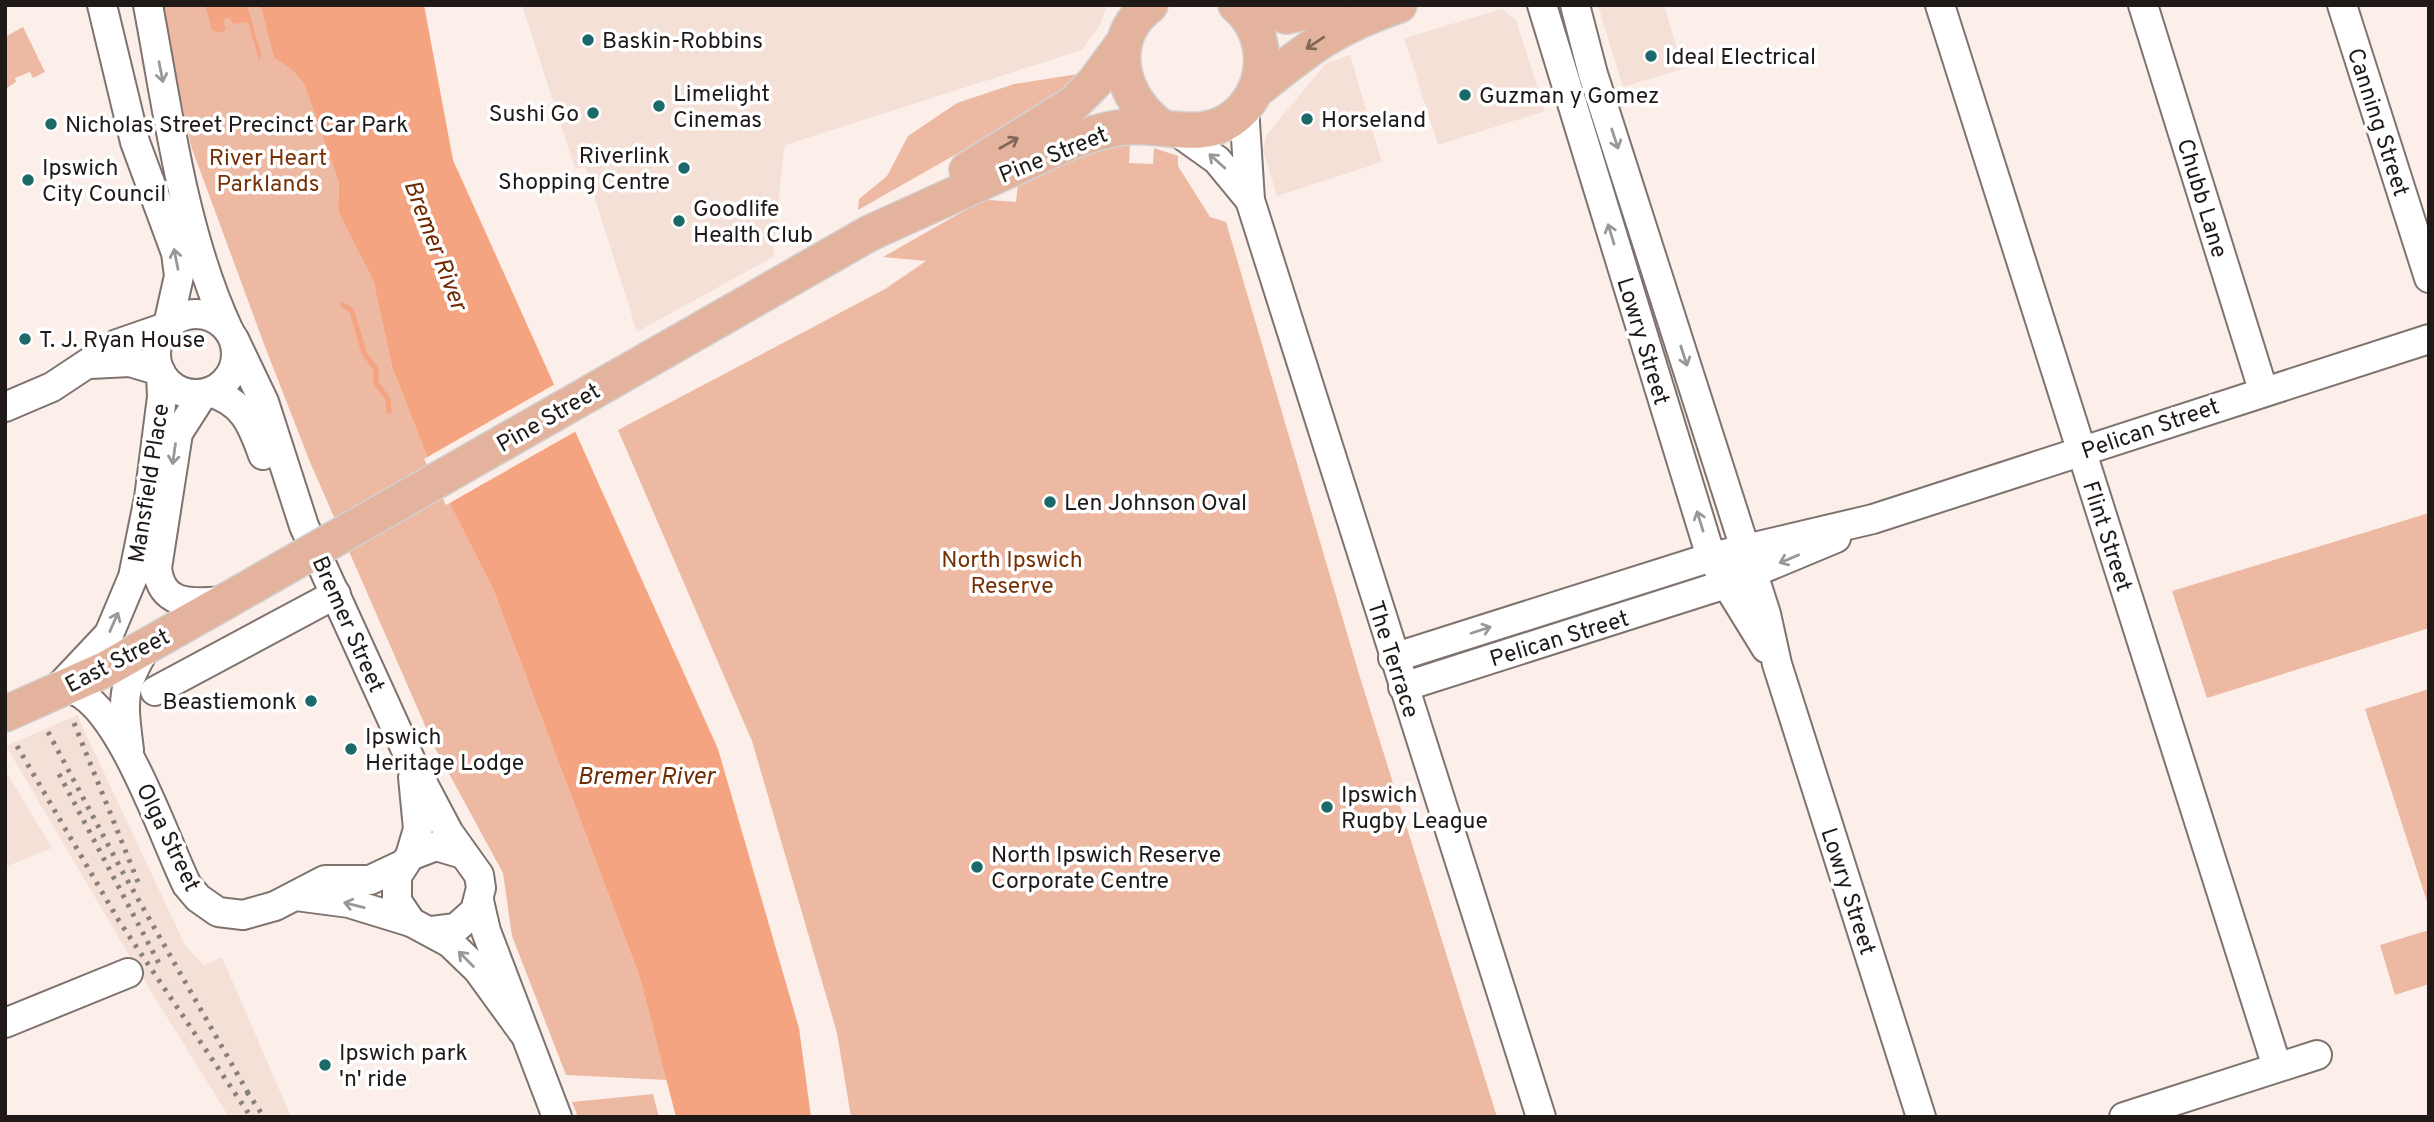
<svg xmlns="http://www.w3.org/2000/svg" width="2434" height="1122" viewBox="0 0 2434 1122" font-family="Overpass,sans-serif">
  <rect width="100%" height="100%" fill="#fcefe9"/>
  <g fill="#f5e0d7">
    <path d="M522,5H1107L1100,25L1082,50L788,144L784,148L773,257L637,332L585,167L575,169Z"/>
    <path d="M1598,5H1664L1683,69L1623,87Z"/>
    <path d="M1502,9L1516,20L1545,111L1438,145L1404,38Z"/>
    <path d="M1350,55L1382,162L1277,196L1263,150L1266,136L1325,64Z"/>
    <path d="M77,715L186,947L204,965L222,957L291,1117H229L142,977L6,746Z"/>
    <path d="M5,770L52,848L5,867Z"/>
  </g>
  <g fill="#edb9a2">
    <path d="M161,5H260L274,58L292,70L304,84L339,183L338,208L341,218L373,280L392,367L431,467L493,589L640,978L667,1080L566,1075L512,936L503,873L434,746L310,462L264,344L191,146Z"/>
    <path d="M23,27L45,72L33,78L30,72L15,78L16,82L5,89V37Z"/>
    <path d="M1078,74L1052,98L1027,114L858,210L859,199L887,176L908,136L957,103L1014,84Z"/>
    <path d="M1130,144L1129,163L1153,164L1154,148L1178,156V166L1210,217L1226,222L1359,674L1497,1117H851L837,1033L752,741L618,430L885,289L926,261L883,257L990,196V200L1016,202L1018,183L1084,154Z"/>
    <path d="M2429,513V628L2207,698L2172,591Z"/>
    <path d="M2429,689V908L2365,709Z"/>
    <path d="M2429,930V984L2395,995L2380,945Z"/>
    <path d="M653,1094L659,1117H578L572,1102Z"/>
  </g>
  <g fill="#f4a480">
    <path d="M205,5H247L261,54L259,60L248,22L233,24L229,17L223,20L226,29L220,33L212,30Z"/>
    <path d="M260,5H424L453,160L718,749L799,1028L811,1117H676L640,978L493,589L431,467L392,367L373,280L341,218L338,208L339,183L304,84L292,70L274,58Z"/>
  </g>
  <path fill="#fcefe9" d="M557,383L578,430L446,505L424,459Z"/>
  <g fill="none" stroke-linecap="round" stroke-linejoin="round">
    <path stroke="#f4a480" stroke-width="5" d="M343,305L352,311L364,353L376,369V383L388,399L389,411"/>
    <g stroke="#7e736e" stroke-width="32">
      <g id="minor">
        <path d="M102,5L135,142L176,253L179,276L168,325"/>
        <path d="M148,5C168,111 183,233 229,331"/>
        <path d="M1542,5L1707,544L1721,575L1766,648"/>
        <path d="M1575,5L1593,74L1766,614L1777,664L1921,1117"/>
        <path d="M1940,5L2277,1067"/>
        <path d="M2143,5L2263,390"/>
        <path d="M2342,5L2429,278"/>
        <path d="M1244,107L1250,200L1541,1117"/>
        <path d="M1175,130L1217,160L1250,200"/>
        <circle cx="196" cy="354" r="40"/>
        <path d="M234,339L264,402L304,526L411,761L449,833L479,875L481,888L475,911L456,928L432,931"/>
        <path d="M90,364L130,362L160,371"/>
        <path d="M209,392C243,401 252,424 263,455"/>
        <path d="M203,394L178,433L157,568C162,608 193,603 226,601"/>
        <path d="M5,407L52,387L117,344L166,327"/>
        <path d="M1393,658L1712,557L1873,519L2429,339"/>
        <path d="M61,685L109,634L133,577L149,498L162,397L161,373"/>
        <path d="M1403,687L1726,584L1836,538"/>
        <path d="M66,688C118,696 164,839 187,885L198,898L218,912L243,915L275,906L325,880H370L402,865"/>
        <path d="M155,691L336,594"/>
        <path d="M129,750C123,701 120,689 147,646"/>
        <path d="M463,854L436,846L410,856L397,876V901L411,922L450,943L478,970L523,1032"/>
        <path d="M410,856L418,829L413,777"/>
        <path d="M296,896L349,903L411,922"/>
        <path d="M479,901L486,931L557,1117"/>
        <path d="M5,1023L128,973"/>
        <path d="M2124,1117L2317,1055"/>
      </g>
    </g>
    <g stroke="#d2d1d1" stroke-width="38">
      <g id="major">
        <path d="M1150,5C1105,39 1120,99 1163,128"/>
        <path d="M1243,5L1287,16L1337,5"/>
        <path d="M1255,91C1309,48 1332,28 1399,5"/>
        <path d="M967,170L1073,104L1094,83L1122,45"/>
        <path d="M870,233C917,212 964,190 1011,169C1048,153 1085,131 1126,127C1161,123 1198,141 1230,120C1270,93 1272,35 1236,5"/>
        <path d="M5,714L106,669L226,601"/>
      </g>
    </g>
    <use href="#minor" stroke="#fff" stroke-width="28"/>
    <use href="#major" stroke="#e4b39d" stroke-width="35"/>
    <g stroke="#88807c" stroke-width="5" stroke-dasharray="3.5 7" stroke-linecap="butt">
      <path d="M74,723L138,882"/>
      <path d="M48,732L121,869L251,1098"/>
      <path d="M17,746L119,921L251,1117"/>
      <path d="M59,774L162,969"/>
      <path d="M247,1092L264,1117"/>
    </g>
    <g stroke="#d2d1d1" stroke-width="38" stroke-linecap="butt">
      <path id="major-bridge" d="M226,601L870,233"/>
    </g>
    <use href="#major-bridge" stroke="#e4b39d" stroke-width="35"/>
  </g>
  <defs><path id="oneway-shaft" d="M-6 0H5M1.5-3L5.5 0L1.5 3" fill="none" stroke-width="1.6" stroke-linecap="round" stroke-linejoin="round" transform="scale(1.75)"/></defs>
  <g stroke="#82665a">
    <use href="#oneway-shaft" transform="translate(1315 43) rotate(146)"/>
    <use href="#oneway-shaft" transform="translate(1009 143) rotate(-30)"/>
  </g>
  <g stroke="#9a9897">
    <use href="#oneway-shaft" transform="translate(161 72) rotate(79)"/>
    <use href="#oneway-shaft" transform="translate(1615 139) rotate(72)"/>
    <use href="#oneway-shaft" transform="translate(1217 161) rotate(-138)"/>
    <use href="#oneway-shaft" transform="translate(1611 234) rotate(-107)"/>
    <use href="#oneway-shaft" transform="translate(176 259) rotate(-101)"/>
    <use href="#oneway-shaft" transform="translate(1684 356) rotate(72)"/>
    <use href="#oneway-shaft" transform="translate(174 454) rotate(98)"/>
    <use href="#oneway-shaft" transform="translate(1700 521) rotate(-107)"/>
    <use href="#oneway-shaft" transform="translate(1789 559) rotate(157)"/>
    <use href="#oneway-shaft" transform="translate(114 622) rotate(-66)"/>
    <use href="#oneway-shaft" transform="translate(1481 630) rotate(-18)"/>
    <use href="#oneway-shaft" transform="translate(354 905) rotate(-166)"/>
    <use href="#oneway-shaft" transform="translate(466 959) rotate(-135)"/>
  </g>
  <g fill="#1c6969" stroke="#fff" stroke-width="2.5">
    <circle cx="588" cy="40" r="7"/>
    <circle cx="1651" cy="56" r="7"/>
    <circle cx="1465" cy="95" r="7"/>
    <circle cx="659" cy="106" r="7"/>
    <circle cx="593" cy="113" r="7"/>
    <circle cx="1307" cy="119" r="7"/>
    <circle cx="51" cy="124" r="7"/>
    <circle cx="684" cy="168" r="7"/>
    <circle cx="28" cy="180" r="7"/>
    <circle cx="679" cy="221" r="7"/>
    <circle cx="25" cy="339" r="7"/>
    <circle cx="1050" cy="502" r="7"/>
    <circle cx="311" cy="701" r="7"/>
    <circle cx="351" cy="749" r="7"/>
    <circle cx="1327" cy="807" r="7"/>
    <circle cx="977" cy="867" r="7"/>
    <circle cx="325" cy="1065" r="7"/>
  </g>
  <g text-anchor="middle" stroke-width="7" stroke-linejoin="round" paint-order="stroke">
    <g font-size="23" fill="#1f1a18" stroke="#fff" text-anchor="start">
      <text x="602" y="48">Baskin-Robbins</text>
      <text x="1665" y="64">Ideal Electrical</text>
      <text x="673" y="101">Limelight<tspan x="673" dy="26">Cinemas</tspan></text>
      <text x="1479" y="103">Guzman y Gomez</text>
      <text x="579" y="121" text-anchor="end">Sushi Go</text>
      <text x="1321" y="127">Horseland</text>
      <text x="65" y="132">Nicholas Street Precinct Car Park</text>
      <text x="670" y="163" text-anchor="end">Riverlink<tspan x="670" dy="26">Shopping Centre</tspan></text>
      <text x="42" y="175">Ipswich<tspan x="42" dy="26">City Council</tspan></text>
      <text x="693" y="216">Goodlife<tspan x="693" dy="26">Health Club</tspan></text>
      <text x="39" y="347">T. J. Ryan House</text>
      <text x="1064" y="510">Len Johnson Oval</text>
      <text x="297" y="709" text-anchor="end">Beastiemonk</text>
      <text x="365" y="744">Ipswich<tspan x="365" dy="26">Heritage Lodge</tspan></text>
      <text x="1341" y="802">Ipswich<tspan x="1341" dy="26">Rugby League</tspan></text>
      <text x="991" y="862">North Ipswich Reserve<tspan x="991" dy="26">Corporate Centre</tspan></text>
      <text x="339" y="1060">Ipswich park<tspan x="339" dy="26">'n' ride</tspan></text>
    </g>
    <g font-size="23" fill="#1f1a18" stroke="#fff">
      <text transform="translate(2379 122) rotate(72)" y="8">Canning Street</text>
      <text transform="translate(1053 154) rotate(-22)" y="8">Pine Street</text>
      <text transform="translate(2203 198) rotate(73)" y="8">Chubb Lane</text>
      <text transform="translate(1644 341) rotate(73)" y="8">Lowry Street</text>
      <text transform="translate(548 417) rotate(-30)" y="8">Pine Street</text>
      <text transform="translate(2150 428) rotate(-19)" y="8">Pelican Street</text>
      <text transform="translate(148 483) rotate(-81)" y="8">Mansfield Place</text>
      <text transform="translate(2108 536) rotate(72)" y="8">Flint Street</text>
      <text transform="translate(349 624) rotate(66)" y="8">Bremer Street</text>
      <text transform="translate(1559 638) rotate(-17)" y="8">Pelican Street</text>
      <text transform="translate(1394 659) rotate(72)" y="8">The Terrace</text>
      <text transform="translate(117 660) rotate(-27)" y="8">East Street</text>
      <text transform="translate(169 837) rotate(64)" y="8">Olga Street</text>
      <text transform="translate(1849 891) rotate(72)" y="8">Lowry Street</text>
    </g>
    <g font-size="23" fill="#763006" stroke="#fff">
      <text x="268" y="165">River Heart<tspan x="268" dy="26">Parklands</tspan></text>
      <text x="1012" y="567">North Ipswich<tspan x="1012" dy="26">Reserve</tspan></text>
    </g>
    <g font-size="24" font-style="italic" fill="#702a00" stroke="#fff">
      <text transform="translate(436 245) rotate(69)" y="8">Bremer River</text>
      <text x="646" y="784">Bremer River</text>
    </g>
  </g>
  <rect width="2434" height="1122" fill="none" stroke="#1f1a18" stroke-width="14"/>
</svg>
